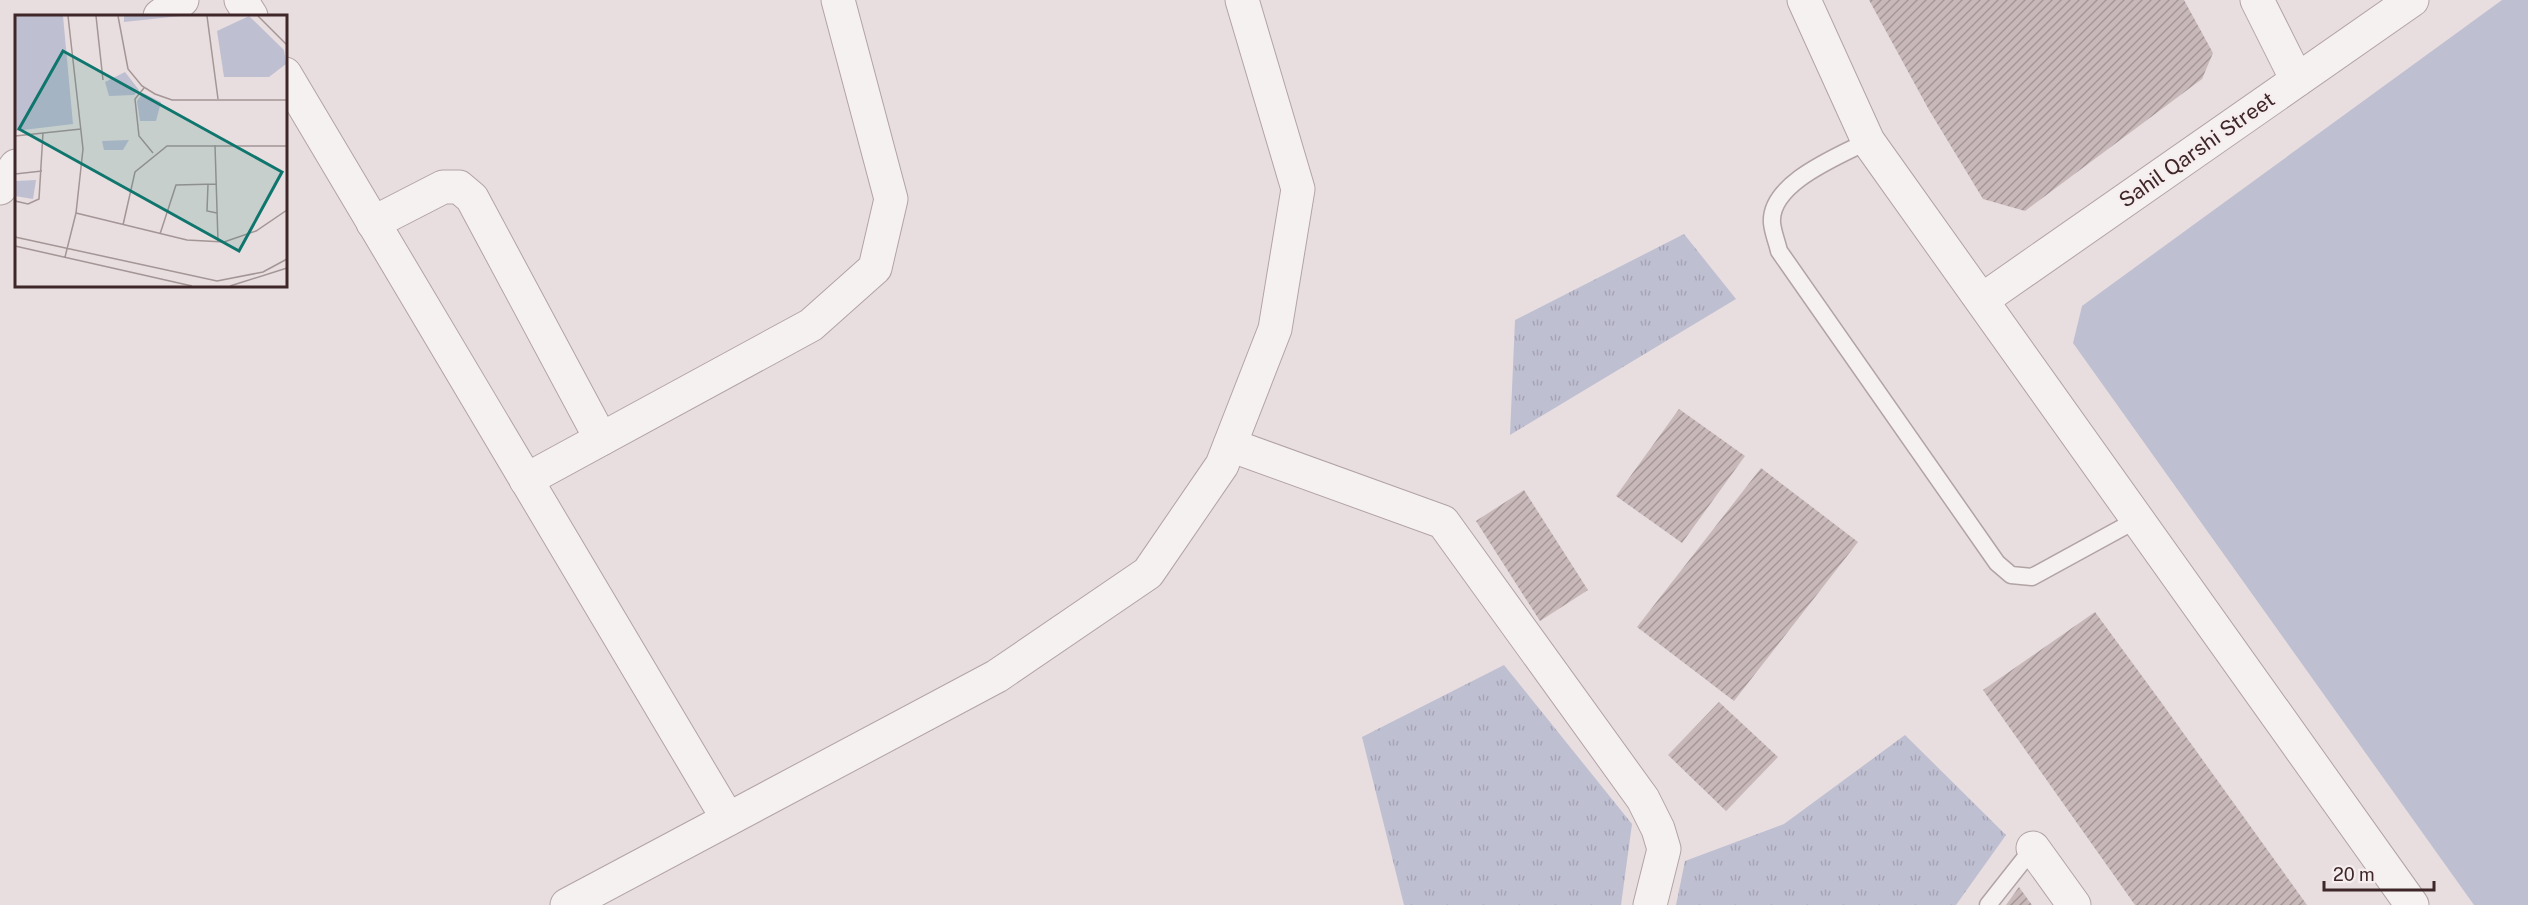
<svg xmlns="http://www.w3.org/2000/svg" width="2528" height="905" viewBox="0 0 2528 905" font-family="'Public Sans',sans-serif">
  <defs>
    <pattern id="park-tufts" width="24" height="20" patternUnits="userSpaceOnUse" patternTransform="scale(1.5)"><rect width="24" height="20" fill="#bfbfd2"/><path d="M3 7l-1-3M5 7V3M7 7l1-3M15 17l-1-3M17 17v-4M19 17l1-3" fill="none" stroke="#a5a4b4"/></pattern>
    <pattern id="building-hatch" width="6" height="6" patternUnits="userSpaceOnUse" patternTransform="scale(1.5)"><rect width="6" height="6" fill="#c8b8ba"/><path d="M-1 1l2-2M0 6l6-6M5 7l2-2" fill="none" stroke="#a49697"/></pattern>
  </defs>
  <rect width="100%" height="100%" fill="#e8dedf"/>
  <path fill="#bfbfd2" d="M2502,0H2528V905H2474L2073,343L2082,306Z"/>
  <g fill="url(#park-tufts)">
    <path d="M1684,234L1736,299L1510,435L1515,320Z"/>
    <path d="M1504,665L1632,824L1621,905H1404L1362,737Z"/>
    <path d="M1905,735L2006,835L1956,905H1676L1685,861L1784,824Z"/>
  </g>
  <g fill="url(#building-hatch)">
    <path d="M1869,0H2184L2213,53L2202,79L2025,211L1983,199L1929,110Z"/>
    <path d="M1679,409L1745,456L1682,543L1616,496Z"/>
    <path d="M1761,468L1858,542L1734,701L1637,627Z"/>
    <path d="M1524,490L1588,590L1540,621L1476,521Z"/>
    <path d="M2095,612L2161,702L2307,905H2135L1983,690Z"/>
    <path d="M1719,702L1778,757L1726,811L1668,755Z"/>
    <path d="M2019,887L2032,905H2006Z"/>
  </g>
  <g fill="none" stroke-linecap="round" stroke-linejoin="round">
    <g stroke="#b2a3a5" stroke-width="19">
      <g id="lane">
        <path d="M1868,141C1839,156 1769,183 1772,223C1773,233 1777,242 1779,251L1997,563L2011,575L2032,577L2138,519"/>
        <path d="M1988,905L2033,848"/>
      </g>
    </g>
    <g stroke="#b2a3a5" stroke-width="35">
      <g id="street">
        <path d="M241,0L251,16"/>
        <path d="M1804,0L1868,141L2412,905"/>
        <path d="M2257,0L2297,80"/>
        <path d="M160,16L182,0"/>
        <path d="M285,74L728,819"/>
        <path d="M0,188L16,166"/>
        <path d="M373,223L443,187H459L472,198L601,439"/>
        <path d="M1982,300L2412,0"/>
        <path d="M1230,445L1443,522L1643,799L1658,829L1664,849L1650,905"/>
        <path d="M526,480L811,325L875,268L891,199L838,0"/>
        <path d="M2033,848L2074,905"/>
        <path d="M567,905L997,676L1148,573L1222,465L1275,329L1298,189L1242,0"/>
      </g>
    </g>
    <use href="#lane" stroke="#f6f1f1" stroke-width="16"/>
    <use href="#street" stroke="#f6f1f1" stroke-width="33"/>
  </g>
  <g text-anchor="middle" stroke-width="4.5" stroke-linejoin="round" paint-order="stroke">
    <g font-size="21" fill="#3f2729" stroke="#f5edee">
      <text transform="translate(2197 150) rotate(-35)" y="7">Sahil Qarshi Street</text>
    </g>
  </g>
  <g transform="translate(15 15)">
    <rect width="272" height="272" fill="#e8dedf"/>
    <path d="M0,1H48L58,109L0,116ZM109,1H165L109,7Z" fill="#bfbfd2"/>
    <path d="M234,1L269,35L271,49L254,62H209L202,16ZM110,57L124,75L119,80L94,81L90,67ZM128,78L146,87L141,106H125L122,86ZM114,125L108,135H89L87,126ZM21,165L18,184L0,181V166Z" fill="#bfbfd2"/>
    <path fill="none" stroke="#a49596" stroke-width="1.5" d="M81,1L88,65M103,1L113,54L127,71L140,79L157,85H272M192,1L203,84M243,1L272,30M129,73L120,84L124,121L138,138M0,121L66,114M200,130L203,227M0,159L27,156M193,169L192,196L202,198M0,186L13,189L24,184L28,118M61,198L172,225L209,227L241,216L272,195M108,210L120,157L152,131H272M145,219L161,170L201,169M0,222L202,266L248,257L272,244M0,231L177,271M50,242L61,198L68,134L53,1M215,271L272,253"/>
    <path fill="#0f766e" fill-opacity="0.15" stroke="#0f766e" stroke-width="3" d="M48,36L267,157L224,236L4,114Z"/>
    <rect width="272" height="272" fill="none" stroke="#3f2729" stroke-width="3"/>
  </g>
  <path d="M2324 881v9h110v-9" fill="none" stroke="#3f2729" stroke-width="3"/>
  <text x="2333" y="881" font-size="18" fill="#3f2729" stroke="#f5edee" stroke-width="4.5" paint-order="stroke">20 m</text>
</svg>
